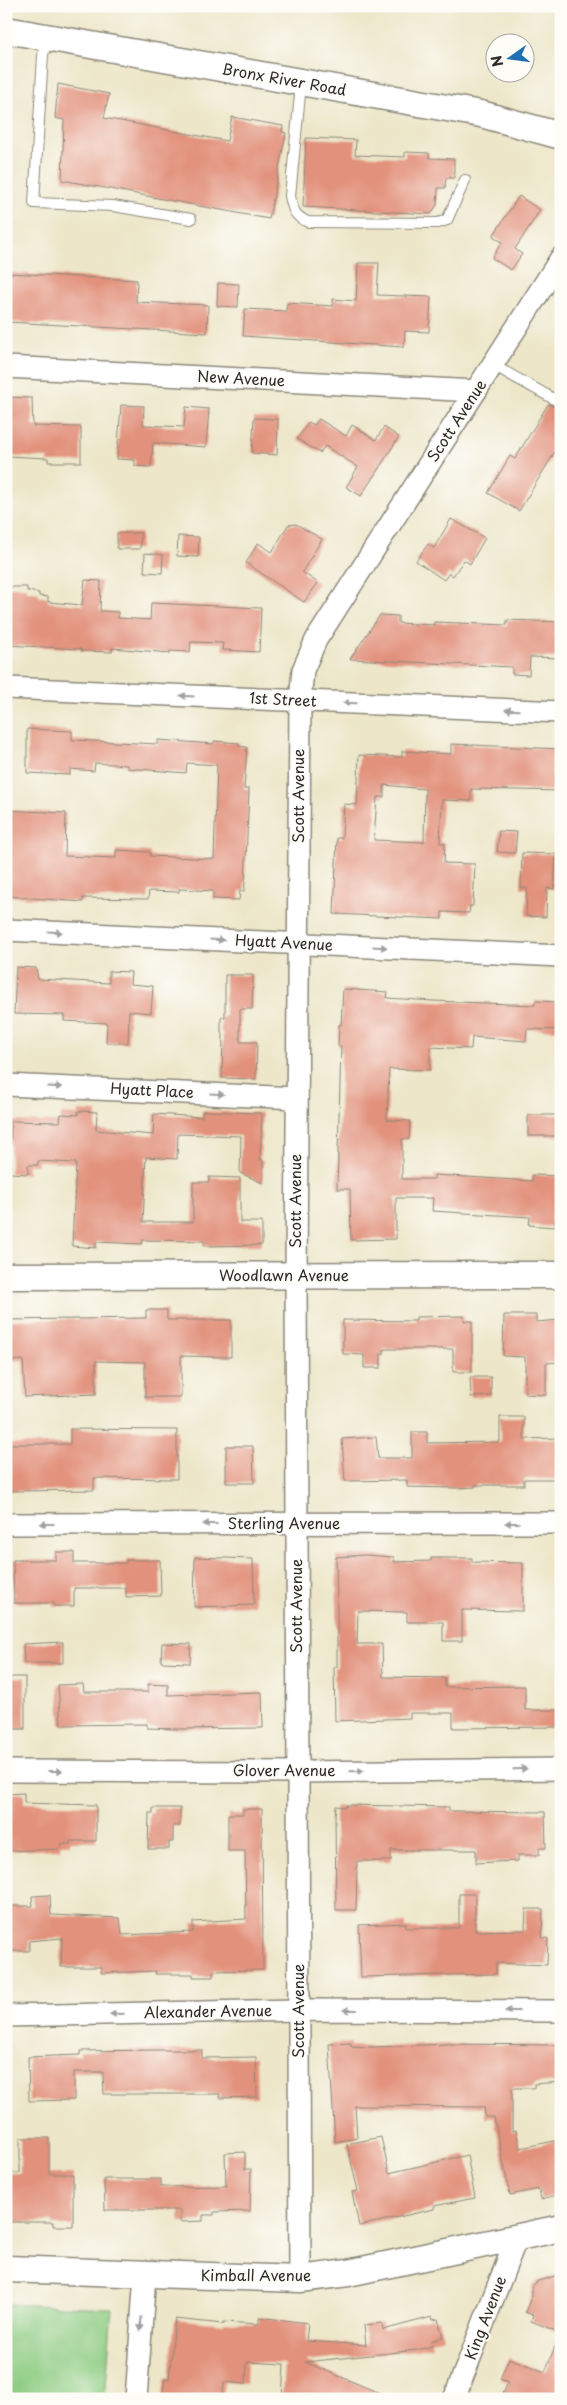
<svg xmlns="http://www.w3.org/2000/svg" width="567" height="2405" viewBox="0 0 567 2405" font-family="'Playpen Sans',sans-serif">
  <rect width="100%" height="100%" fill="#fdfcf7"/>
  <filter id="ink" filterUnits="userSpaceOnUse"><feTurbulence type="fractalNoise" baseFrequency=".02" numOctaves="2"/><feDisplacementMap in="SourceGraphic" scale="10" xChannelSelector="R" yChannelSelector="G"/><feConvolveMatrix kernelMatrix="1 2 1 2 8 2 1 2 1" color-interpolation-filters="sRGB"/></filter>
  <filter id="wash" filterUnits="userSpaceOnUse"><feTurbulence type="fractalNoise" baseFrequency=".0096" numOctaves="4" result="noise"/><feDisplacementMap in="SourceGraphic" scale="20" xChannelSelector="R" yChannelSelector="G"/><feGaussianBlur stdDeviation="1.12" result="paint"/><feColorMatrix in="noise" values="0 0 0 0 0 0 0 0 0 0 0 0 0 0 0 0 0 1.4 0 .05"/><feComposite in="paint" operator="in"/></filter>
  <g filter="url(#wash)">
    <rect width="100%" height="100%" fill="#ede6c9"/>
    <path fill="#8ecc83" stroke="#5c7c57" d="M6,2304L112,2308L105,2399H6Z"/>
    <g id="blocks">
      <g fill="#e2917c" fill-rule="evenodd">
        <path d="M58,84L109,94L104,118L227,141L232,117L283,126L282,132L286,133L269,219L62,180L64,120L55,118Z"/>
        <path d="M306,138L356,140L355,155L405,157V152L429,153V158L454,159V178H446L445,188H438L437,205L431,214L303,207Z"/>
        <path d="M519,196L540,210L515,249L522,254L511,270L492,258L502,242L493,236Z"/>
        <path d="M358,263H379L377,295L431,297L429,332L405,331L404,347L243,336L245,309L286,311L287,303L333,306V299L356,301Z"/>
        <path d="M9,273L137,280L136,302L208,305L207,333L7,322Z"/>
        <path d="M218,283L239,284L238,307L217,306Z"/>
        <path d="M6,397L32,398L33,426L81,427V462H48V458L6,456Z"/>
        <path d="M548,404L561,410V453L556,450L519,511L488,493L510,456L515,459Z"/>
        <path d="M121,405L144,406L143,425L184,427L186,407L209,409L206,447L153,443L151,467L135,466V460L117,459Z"/>
        <path d="M254,418L278,419L277,455L252,453Z"/>
        <path d="M319,419L346,436L352,425L376,440L384,427L399,437L361,496L346,487L358,467L325,446L320,453L297,439L309,422L314,425Z"/>
        <path d="M451,519L485,538L470,564L464,560L453,576L449,573L444,580L416,561L428,544L434,548Z"/>
        <path d="M296,524L322,539L302,572L318,583L304,602L246,563L258,543L272,552L288,525Z"/>
        <path d="M117,533H141L140,549H117Z"/>
        <path d="M178,536L199,537L198,557L177,556Z"/>
        <path d="M145,553L163,555L162,573L144,572Z"/>
        <path d="M85,580L101,581L100,611L118,612V618L150,620L151,603L261,608L259,652L222,650L223,643L191,642L190,652L170,651V653L112,648V652L81,651V649L6,645L7,587H27V591L39,593V596L48,597V602L82,605Z"/>
        <path d="M380,615L398,616V623L434,625V622L507,625V620L561,622V658L530,657L529,675L512,674V667L350,659Z"/>
        <path d="M27,729L72,731V740L158,744V740L214,744V741L239,743V746L247,747L244,789H249L245,883L244,891H240L239,900L213,899V891L179,889V892L149,891L148,899L83,898V902L6,896V810L66,813L65,856L116,858V850L150,852V856L214,859L217,765L187,763L186,773L127,768V765L95,763L94,771L70,769V775L27,773Z"/>
        <path d="M451,744L561,749V791L471,789V801L442,800L440,843H445L444,863L475,864L473,906H470L469,913L442,912V919L334,914L337,838H342L344,804L357,805L359,755L402,757V751L451,754ZM384,785L425,789L424,842L374,840L377,797H384Z"/>
        <path d="M499,831L517,832L515,853L497,852Z"/>
        <path d="M522,853L556,854L554,889L547,888L546,917L526,916L527,888H521Z"/>
        <path d="M16,967L36,968L38,979L109,983V971L131,972L130,984L153,986L151,1013L129,1011L128,1043H106L107,1023L64,1021V1015L14,1014Z"/>
        <path d="M225,975H253L252,1009H240V1042H257L256,1079L222,1078L223,1033H221V1017H225Z"/>
        <path d="M343,989L388,992L387,998L433,1001L535,1005V1001L561,1002V1030L527,1029L526,1041L472,1037L471,1049L430,1047V1070L389,1069L387,1120L410,1121L409,1139H402V1179H434V1175L532,1181V1175L561,1176V1220H555V1227L529,1225L530,1217L432,1211L433,1198H396V1239L351,1240L350,1189H337L341,1046H338L339,1025H341Z"/>
        <path d="M78,1111L97,1112L96,1130L153,1135L154,1114L202,1117V1111L262,1113L260,1160H263V1183L240,1173L241,1136L178,1134L177,1159L146,1157L143,1222H193V1182H209V1177L240,1178V1222H262V1245L204,1246V1241L142,1240V1244L96,1242V1248L72,1246L76,1163L38,1161V1165H28V1174L10,1173L11,1121L60,1122L61,1114L78,1115Z"/>
        <rect x="528" y="1115" width="33" height="21"/>
        <path d="M146,1310H167V1320H231V1357L181,1356V1397H145V1362L96,1361V1394L25,1397L23,1360L7,1361L6,1320L146,1318Z"/>
        <path d="M504,1315H536V1322L561,1320V1362L546,1363V1395L525,1394V1357L503,1356Z"/>
        <path d="M464,1316V1321H472V1372H453V1349H384V1354H381V1368H364V1355L343,1354V1320L416,1321V1317Z"/>
        <path d="M470,1377H491V1396L471,1397Z"/>
        <path d="M500,1417H524V1439L561,1438V1479H524V1485H475V1487L458,1488L407,1487V1480L345,1481L342,1439L376,1437L378,1458H412V1432H427V1443L500,1442Z"/>
        <path d="M70,1429L177,1430V1479L94,1478V1490L10,1491V1488H8L6,1444H70Z"/>
        <path d="M226,1446H253L254,1483H226Z"/>
        <path d="M56,1552H74V1563H126V1560H160L161,1596L126,1597V1588H74V1606H54V1603H14L13,1560H56Z"/>
        <path d="M365,1555L394,1557V1562L431,1561V1558H472V1562L523,1563V1611L462,1610V1641H443V1622H407V1612L358,1611L357,1644H382L383,1677L445,1678V1687L525,1686V1710H561V1727L453,1728V1713H410V1718L335,1721L334,1667H337V1607L336,1557Z"/>
        <path d="M195,1557L253,1559L254,1605L194,1607Z"/>
        <path d="M63,1642V1663H24L23,1644Z"/>
        <path d="M162,1643L191,1644L190,1663L161,1662Z"/>
        <rect x="6" y="1677" width="19" height="52"/>
        <path d="M83,1684L84,1692H148V1684L168,1685V1695L262,1692L263,1728L175,1729L147,1728V1724L61,1725L58,1685Z"/>
        <path d="M24,1793V1803L96,1805V1841H70V1844H61V1849L6,1851V1794Z"/>
        <path d="M346,1805L449,1807V1811L545,1812L546,1848H539V1855H518V1861L493,1862L476,1863V1850H391V1861H357L356,1910H336L335,1815L336,1806L346,1807Z"/>
        <path d="M153,1808H180V1826H173V1842H169V1849H148L149,1813H153Z"/>
        <path d="M243,1809H262L263,1970L213,1971V1977H193V1974H155L156,1971L101,1973V1967H61L62,1938L29,1941V1951H6V1906H33L32,1896L50,1895L51,1915L120,1918L122,1935L193,1932V1922L246,1919L245,1851H228V1814H243Z"/>
        <path d="M459,1894H475V1931L525,1930L526,1909H543L542,1938H548L547,1965L496,1963V1974L361,1977L359,1925L406,1923V1928H459Z"/>
        <path d="M351,2043V2046L372,2047L447,2044L561,2045V2082L534,2084V2088H512V2131L516,2130L520,2148L559,2140L561,2194L541,2199L539,2189L510,2195L494,2117H485L484,2107L355,2106L357,2138L335,2142L329,2044Z"/>
        <path d="M153,2050H202V2058L256,2057L257,2097L220,2098V2094H104L103,2072H74V2100L29,2101L28,2057L80,2055V2051Z"/>
        <path d="M381,2137L389,2173L467,2155L475,2198L434,2206V2209L359,2226L352,2192L358,2191L347,2144Z"/>
        <path d="M20,2138H49V2174H73V2226H53V2222H6V2178L7,2173H20Z"/>
        <path d="M245,2152V2169H251L250,2211L214,2212V2215H203V2221L180,2222V2210H105L104,2179H161V2187L226,2186L225,2153Z"/>
        <path d="M561,2274V2333L531,2321L533,2315L525,2312L532,2295V2286L538,2281Z"/>
        <path d="M259,2317L308,2323L306,2341L366,2345L364,2325L382,2323L383,2330L432,2317L433,2320L438,2319L443,2337L431,2341L432,2346L417,2350L305,2362L394,2399H282L284,2364L247,2362L246,2384L224,2382L222,2399H162L165,2378L169,2379L175,2319L223,2324V2322L259,2324Z"/>
        <path d="M559,2336L561,2387L556,2399H501L508,2382L500,2379L509,2358L545,2372Z"/>
      </g>
    </g>
  </g>
  <g filter="url(#ink)">
    <use href="#blocks" fill-opacity="0" stroke="#8c887a" stroke-width="1"/>
    <g fill="none" stroke-linecap="round" stroke-linejoin="round">
      <g stroke="#8c887a" stroke-width="12">
        <g id="service">
          <path d="M47,38L43,55L34,203L113,206L191,219"/>
          <path d="M301,84L290,196C293,210 294,216 308,222L438,223L447,220L465,180"/>
          <path d="M493,365L561,403"/>
        </g>
      </g>
      <g stroke="#8c887a" stroke-width="24">
        <g id="minor">
          <path d="M6,367L476,391"/>
          <path d="M6,688L561,712"/>
          <path d="M6,930L561,956"/>
          <path d="M6,1085L297,1098"/>
          <path d="M6,1524L561,1523"/>
          <path d="M6,1771L298,1772L561,1769"/>
          <path d="M6,2016L299,2010L561,2011"/>
          <path d="M300,2279L296,1276L300,701L303,670L316,640L561,258"/>
          <path d="M136,2399L145,2275"/>
          <path d="M454,2399L517,2237"/>
        </g>
      </g>
      <g stroke="#8c887a" stroke-width="29">
        <g id="tertiary">
          <path d="M6,30L481,114L561,136"/>
          <path d="M6,1276L561,1275"/>
          <path d="M6,2269L300,2279L348,2273L561,2228"/>
        </g>
      </g>
      <use href="#service" stroke="#fff" stroke-width="10"/>
      <use href="#minor" stroke="#fff" stroke-width="21"/>
      <use href="#tertiary" stroke="#fff" stroke-width="26"/>
    </g>
    <defs><path id="oneway-solid" d="M-6-.8H1V-3.2L6.5 0L1 3.2V.8H-6Z" transform="scale(1.25)"/></defs>
    <g fill="#a0a0a0">
      <use href="#oneway-solid" transform="translate(187 696) rotate(-177)"/>
      <use href="#oneway-solid" transform="translate(350 703) rotate(-178)"/>
      <use href="#oneway-solid" transform="translate(512 710) rotate(-178)"/>
      <use href="#oneway-solid" transform="translate(55 932) rotate(3)"/>
      <use href="#oneway-solid" transform="translate(217 940) rotate(3)"/>
      <use href="#oneway-solid" transform="translate(380 947) rotate(3)"/>
      <use href="#oneway-solid" transform="translate(55 1087) rotate(3)"/>
      <use href="#oneway-solid" transform="translate(217 1094) rotate(3)"/>
      <use href="#oneway-solid" transform="translate(512 1523) rotate(180)"/>
      <use href="#oneway-solid" transform="translate(47 1524) rotate(-180)"/>
      <use href="#oneway-solid" transform="translate(210 1524) rotate(-180)"/>
      <use href="#oneway-solid" transform="translate(520 1769) rotate(-1)"/>
      <use href="#oneway-solid" transform="translate(55 1771)"/>
      <use href="#oneway-solid" transform="translate(357 1771) rotate(-1)"/>
      <use href="#oneway-solid" transform="translate(350 2010) rotate(-180)"/>
      <use href="#oneway-solid" transform="translate(512 2011) rotate(-180)"/>
      <use href="#oneway-solid" transform="translate(117 2014) rotate(179)"/>
      <use href="#oneway-solid" transform="translate(141 2324) rotate(94)"/>
    </g>
  </g>
  <g text-anchor="middle" stroke-width="4" stroke-linejoin="round" paint-order="stroke">
    <g font-size="15" fill="#2b2b2b" stroke="#fdfcf7">
      <text transform="translate(284 80) rotate(10)" y="5">Bronx River Road</text>
      <text transform="translate(241 379) rotate(3)" y="5">New Avenue</text>
      <text transform="translate(457 421) rotate(-57)" y="5">Scott Avenue</text>
      <text transform="translate(283 700) rotate(3)" y="5">1st Street</text>
      <text transform="translate(299 796) rotate(-90)" y="5">Scott Avenue</text>
      <text transform="translate(284 943) rotate(3)" y="5">Hyatt Avenue</text>
      <text transform="translate(152 1091) rotate(3)" y="5">Hyatt Place</text>
      <text transform="translate(296 1201) rotate(-90)" y="5">Scott Avenue</text>
      <text x="284" y="1281">Woodlawn Avenue</text>
      <text x="284" y="1529">Sterling Avenue</text>
      <text transform="translate(297 1606) rotate(-90)" y="5">Scott Avenue</text>
      <text x="284" y="1776">Glover Avenue</text>
      <text transform="translate(299 2011) rotate(-90)" y="5">Scott Avenue</text>
      <text transform="translate(208 2012) rotate(-1)" y="5">Alexander Avenue</text>
      <text x="256" y="2281">Kimball Avenue</text>
      <text transform="translate(486 2318) rotate(-69)" y="5">King Avenue</text>
    </g>
  </g>
  <rect width="567" height="2405" fill="none" stroke="#fdfcf7" stroke-width="25"/>
  <g transform="translate(510 58) rotate(256)"><circle r="24" fill="#fdfcf7" stroke="#a9a8a5"/>
  <path d="M0-4L9 19L0 12L-9 19Z" fill="#1f6fb2"/>
  <text y="-8" font-size="14" font-weight="bold" text-anchor="middle" fill="#2b2b2b">N</text>
  </g>
</svg>
